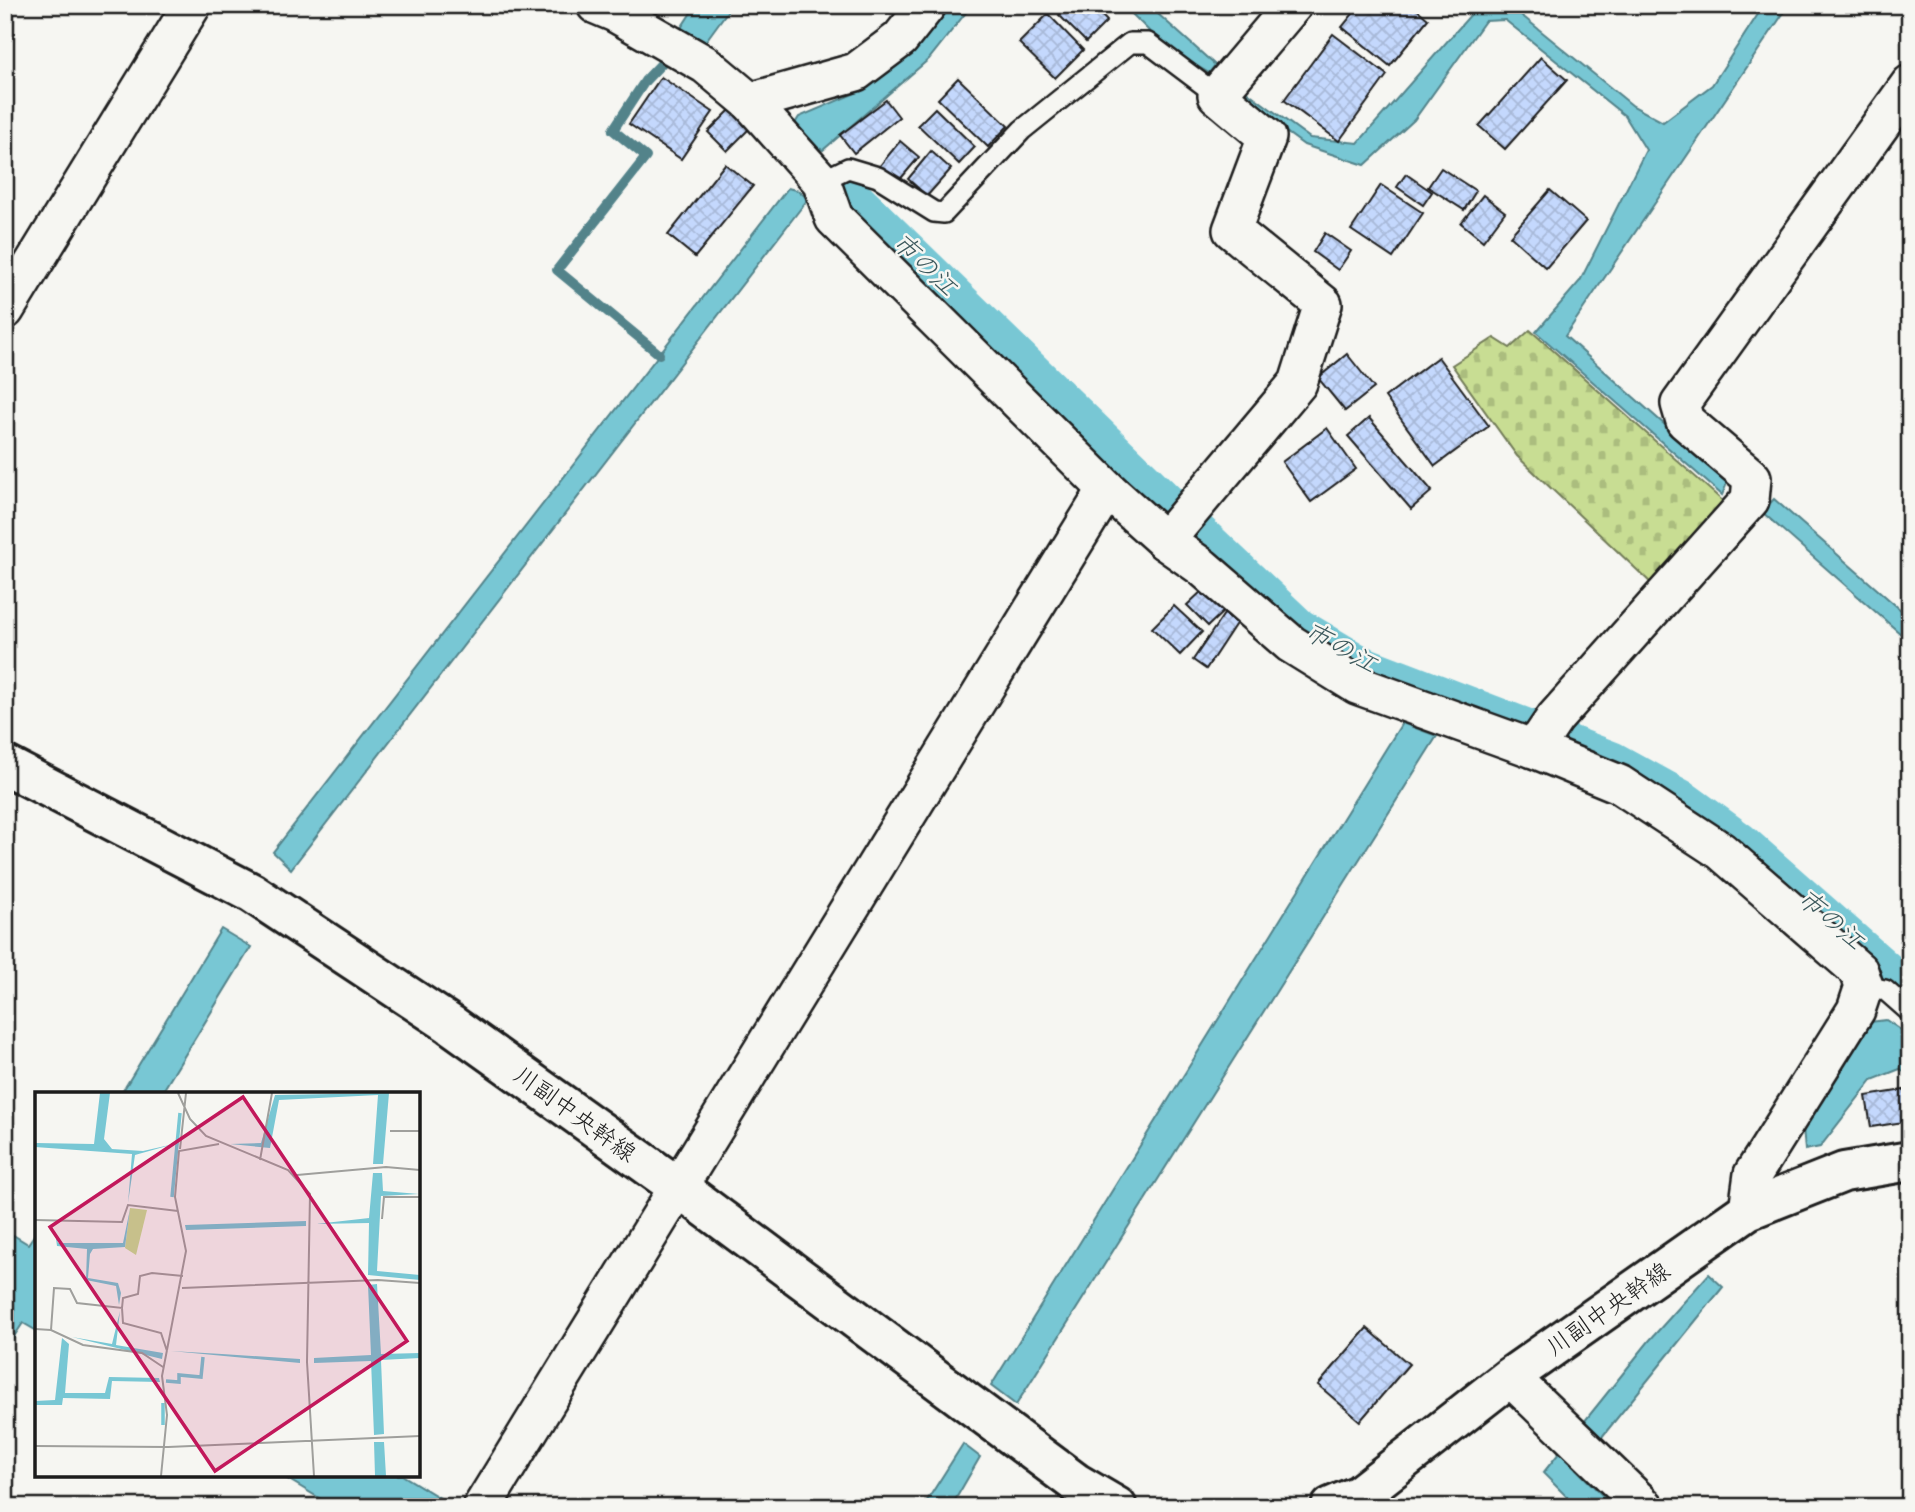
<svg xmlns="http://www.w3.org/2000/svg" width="1915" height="1512" viewBox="0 0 1915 1512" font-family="Pangolin,'Klee One',sans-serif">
  <defs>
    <pattern id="cemetery-stones" width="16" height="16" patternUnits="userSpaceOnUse" patternTransform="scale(1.75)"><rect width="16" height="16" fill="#c8dd93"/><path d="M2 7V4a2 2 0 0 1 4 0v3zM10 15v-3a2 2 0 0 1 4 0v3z" fill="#abbd7e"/></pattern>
    <pattern id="building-cross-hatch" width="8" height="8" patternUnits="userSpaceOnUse" patternTransform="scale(1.75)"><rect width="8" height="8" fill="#c4d8fd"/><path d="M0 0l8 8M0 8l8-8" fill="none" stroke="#a8b9d8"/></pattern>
  </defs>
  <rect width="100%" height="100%" fill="#f6f6f2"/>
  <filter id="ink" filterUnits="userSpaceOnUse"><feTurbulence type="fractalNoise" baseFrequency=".0143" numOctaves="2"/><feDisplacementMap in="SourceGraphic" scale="14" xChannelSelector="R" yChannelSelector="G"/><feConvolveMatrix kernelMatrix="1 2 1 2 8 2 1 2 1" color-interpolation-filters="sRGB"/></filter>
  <g filter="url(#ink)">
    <path fill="url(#cemetery-stones)" stroke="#727c58" stroke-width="2" d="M1530,330L1725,503L1653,585L1517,456L1452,365L1494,338L1510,348Z"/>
    <g fill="#78c7d4" stroke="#53838a" stroke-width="2">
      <path d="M696,5H732L705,42L681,28Z"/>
      <path d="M947,5H972L929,59L823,150L809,144L794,125L799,117L865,89L926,32Z"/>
      <path d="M1123,5H1148L1215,65L1209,73L1165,47Z"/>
      <path d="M1479,5H1509L1633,106L1663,122L1712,85L1764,5H1789L1565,336L1728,481L1722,495L1536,332L1580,281L1646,150L1625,116L1505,20L1485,21L1414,120L1365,165L1304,145L1237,96L1242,88L1310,138L1358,143Z"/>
      <path d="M788,188L799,191L808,199L291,869L273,852Z"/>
      <path d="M1774,499L1910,618V642L1762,512Z"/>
      <path d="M1402,723L1437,736L1016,1405L991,1386Z"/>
      <path d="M221,929L251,947L161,1094H121Z"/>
      <path d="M1886,1020L1910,1036V1077L1900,1069L1872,1080L1820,1147L1805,1150L1803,1128L1870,1022Z"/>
      <path d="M5,1230L28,1244L37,1231V1331L23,1323L5,1350Z"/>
      <path d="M1709,1274L1723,1287L1576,1469L1614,1507H1577L1543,1473L1649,1341Z"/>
      <path d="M963,1444L980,1457L951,1507H923Z"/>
      <path d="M281,1475H402L448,1503L446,1507H334Z"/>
    </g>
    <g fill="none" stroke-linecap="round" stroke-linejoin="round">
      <path stroke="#53838a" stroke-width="10" d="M659,354L557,270L646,157L613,130L645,81L662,63"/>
      <path stroke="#78c7d4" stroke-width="35" d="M849,191L1169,502L1300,626L1360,662L1613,759L1682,797L1741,840L1910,989"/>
    </g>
    <g fill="url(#building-cross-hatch)" stroke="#1c1c1c" stroke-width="2">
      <path d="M1069,5H1091L1107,21L1086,42L1059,15Z"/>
      <path d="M1360,5H1412L1428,19L1390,66L1342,27Z"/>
      <path d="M1048,14L1083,50L1055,78L1019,43Z"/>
      <path d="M1333,34L1387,75L1339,141L1284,100Z"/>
      <path d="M1541,57L1567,80L1505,149L1479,126Z"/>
      <path d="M661,77L713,112L681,159L629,124Z"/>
      <path d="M958,78L1008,126L988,147L938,99Z"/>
      <path d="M886,100L899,117L854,153L840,135Z"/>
      <path d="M935,108L975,147L959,164L918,125Z"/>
      <path d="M730,110L749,129L727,151L708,132Z"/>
      <path d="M900,141L919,157L897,183L878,168Z"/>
      <path d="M931,151L951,169L927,196L908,179Z"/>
      <path d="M725,164L753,186L695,257L668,235Z"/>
      <path d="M1441,168L1476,191L1464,210L1428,187Z"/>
      <path d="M1406,174L1432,192L1423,205L1397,187Z"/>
      <path d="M1381,185L1423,213L1393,258L1351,230Z"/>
      <path d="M1550,190L1586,221L1546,268L1510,236Z"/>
      <path d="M1483,195L1505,212L1483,241L1461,223Z"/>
      <path d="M1325,233L1351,251L1338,270L1313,252Z"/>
      <path d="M1347,354L1374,388L1345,411L1318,378Z"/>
      <path d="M1438,357L1489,426L1435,466L1385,397Z"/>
      <path d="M1369,418L1432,491L1411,509L1348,436Z"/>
      <path d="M1327,428L1356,469L1311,502L1282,462Z"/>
      <path d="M1204,589L1224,611L1208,626L1187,605Z"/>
      <path d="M1174,606L1202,632L1180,655L1152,628Z"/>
      <path d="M1224,614L1237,622L1206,669L1193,660Z"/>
      <path d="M1910,1089V1121L1871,1127L1866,1096Z"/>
      <path d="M1367,1328L1409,1364L1360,1421L1318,1385Z"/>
    </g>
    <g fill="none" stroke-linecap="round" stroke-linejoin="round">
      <g stroke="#1c1c1c" stroke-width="24">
        <g id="service">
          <path d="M821,181L848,168L878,177L934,212L944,213L1022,130L1130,43H1148L1217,95"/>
          <path d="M1864,986L1885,990L1910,1012"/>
        </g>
      </g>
      <g stroke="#1c1c1c" stroke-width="42">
        <g id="minor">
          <path d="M596,5L615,13L706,65L750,102L821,181L834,218L1107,489L1165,541L1202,567L1291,644L1357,685L1534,749L1619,784L1721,851L1859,971L1864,986L1856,1010L1753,1174L1748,1210"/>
          <path d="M750,102L856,72L900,39L927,5"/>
          <path d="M5,310L192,5"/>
          <path d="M1165,541L1298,383L1323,304L1232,230L1267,137L1217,95L1293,5"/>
          <path d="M1534,749L1555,718L1750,500L1752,478L1685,421L1680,404L1910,84"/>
          <path d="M1510,1377L1645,1507"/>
          <path d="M482,1507L1107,489"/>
        </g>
      </g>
      <g stroke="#1c1c1c" stroke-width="44">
        <g id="tertiary">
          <path d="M5,765L252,893L450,1024L678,1187L1076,1483L1117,1507"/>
          <path d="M1331,1507L1359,1495L1510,1377L1748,1210L1844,1172L1910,1161"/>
        </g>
      </g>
      <path stroke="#1c1c1c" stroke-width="4.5" stroke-dasharray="7 5" stroke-linecap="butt" d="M1897,5L1910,13"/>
      <use href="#service" stroke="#f6f6f2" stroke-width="19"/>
      <use href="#minor" stroke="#f6f6f2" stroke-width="37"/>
      <use href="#tertiary" stroke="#f6f6f2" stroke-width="38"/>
    </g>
  </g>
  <g text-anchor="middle" stroke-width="5" stroke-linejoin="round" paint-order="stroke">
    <g font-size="24" fill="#1c1c1c" stroke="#f6f6f2">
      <text transform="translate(575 1114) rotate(36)" y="8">川副中央幹線</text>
      <text transform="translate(1608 1309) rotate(-35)" y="8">川副中央幹線</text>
    </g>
    <g font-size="26" font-style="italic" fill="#3c585c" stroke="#f6f6f2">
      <text transform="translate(925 264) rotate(44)" y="9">市の江</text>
      <text transform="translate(1341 647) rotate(29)" y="9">市の江</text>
      <text transform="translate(1831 919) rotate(41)" y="9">市の江</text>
    </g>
  </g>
  <g transform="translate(35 1092)">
    <rect width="385" height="385" fill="#f6f6f2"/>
    <path d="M95,116L112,118L101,163L90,156Z" fill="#c8dd93"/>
    <path d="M65,1H75L69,47L77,57L108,59L139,52L100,63L93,111L97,62L0,55V51L59,52ZM354,1L348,72H338L343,3L244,8L235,56L195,52L226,51L240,3ZM338,81H347L348,99L384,102L346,104L342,179L385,183V188L333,183L334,131L281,132L334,126ZM95,117L90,155L58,157L55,162L53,186L83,191L86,201L84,213L81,194L51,188L52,157L22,154L20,139L23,151H88ZM271,129V134L151,138L150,133ZM342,192L346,262L385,261V266L346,268L349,342L339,343L336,269L279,271V266L336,263L333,193ZM85,219L81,253L128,261L127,267L37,245L77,252ZM27,246L34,252L30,301H70L74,285L124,286L125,290L77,289L75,307L28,306L27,313H0V309L20,308ZM136,259L187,262L265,267V271ZM339,350H349L351,384H340Z" fill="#78c7d4"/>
    <path fill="none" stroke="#78c7d4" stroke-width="3.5" d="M137,105L145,21M131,289L144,290V283L166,285L168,265M128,311V333"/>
    <path fill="none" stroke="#9f9f9c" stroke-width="2" d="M143,1L155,27L171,44L253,78L275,102L272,270L279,384M355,39H385M145,57L151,1M225,68L237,1M262,83L351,75L385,78M347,127L349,105H385M0,128L87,130L93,113L143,119M147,196L343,188L385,191M87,216L88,231L126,241L132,259M0,237L16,238L48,253L107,261L128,275M16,238L19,196L35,197L42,211L87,216L88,206L103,202L105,184L117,181L148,184M0,354L133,355L385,344M126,384L132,323L127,284L151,159L140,105L144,59L184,52"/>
    <path fill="#c2185b" fill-opacity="0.15" stroke="#c2185b" stroke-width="3.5" d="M208,5L372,249L180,379L15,135Z"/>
    <rect width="385" height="385" fill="none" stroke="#1c1c1c" stroke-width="3.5"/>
  </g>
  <rect width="1915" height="1512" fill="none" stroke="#f6f6f2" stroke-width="28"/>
  <rect x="14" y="14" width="1887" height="1484" fill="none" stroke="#1c1c1c" stroke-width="2.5" filter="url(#ink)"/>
</svg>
